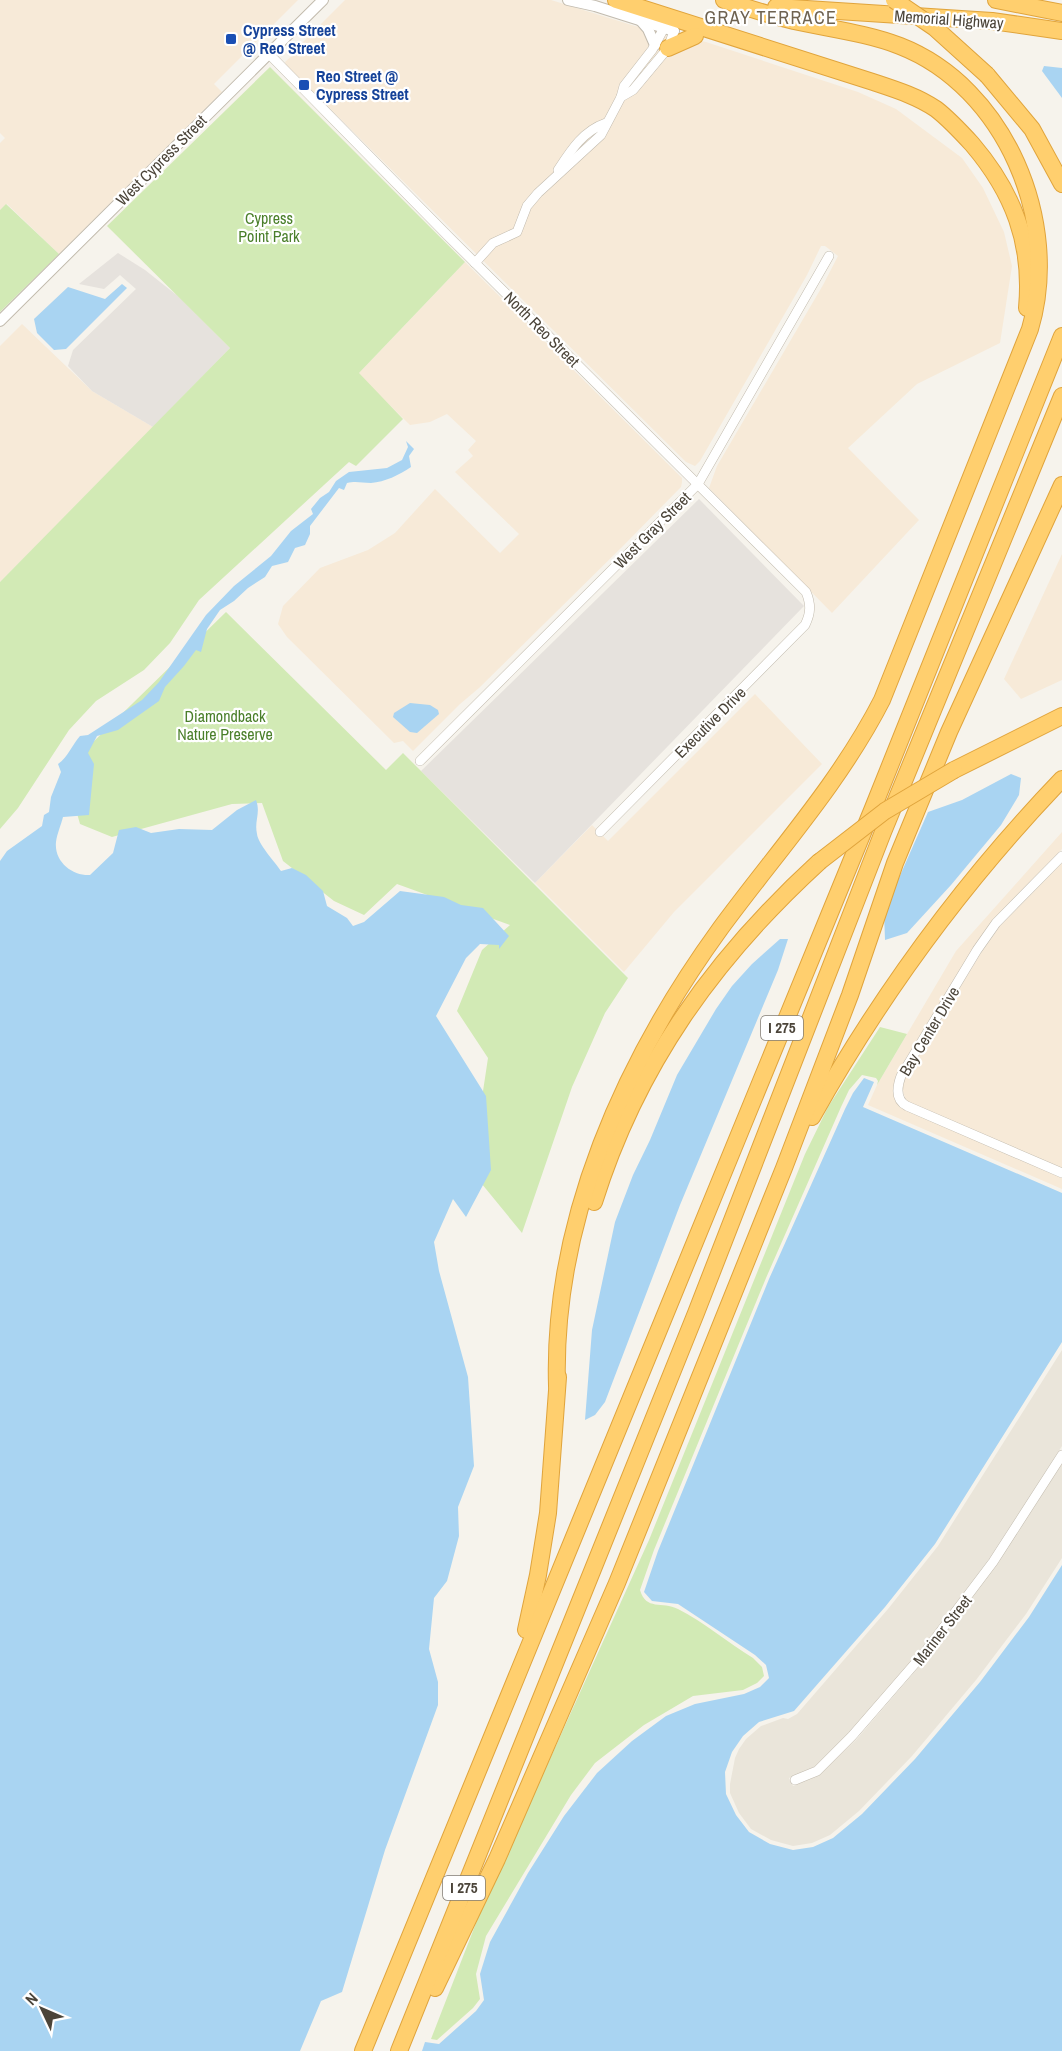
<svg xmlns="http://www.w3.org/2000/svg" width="1062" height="2051" viewBox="0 0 1062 2051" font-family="'Archivo Narrow',sans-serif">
  <rect width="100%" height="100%" fill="#f6f3ec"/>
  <path fill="#eae5da" d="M1062,1350V1446L989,1559L922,1649L849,1733L814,1767L789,1778L793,1786L820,1774L856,1740L929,1655L996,1565L1062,1464V1558L1026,1614L976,1680L912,1756L859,1811L830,1835L812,1843L793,1846L771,1840L751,1829L739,1813L730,1793V1784L735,1758L739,1749L746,1739L761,1726L783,1718L788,1719L797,1714L888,1609L938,1546Z"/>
  <g fill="#f7ead8">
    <path d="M0,0H298L214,84L222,92L59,254L7,204L0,210V143L5,138L0,133Z"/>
    <path d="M345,0H551L635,26L706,42L858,92L896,109L962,158L983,188L1004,232L1012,266L1000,343L917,384L848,448L919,520L832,613L709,488L717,466L823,285L838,256L825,246H821L807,275L700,461L695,466L686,462L286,65L285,62L296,52L297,48Z"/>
    <path d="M465,262L682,478V482L681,487L624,545L479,688L460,704L413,751L403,741L394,743L287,637L278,624L283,606L320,568L368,550L395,533L435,489L500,553L519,534L455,472L473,456L468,450L476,441L447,414L430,422L410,425L358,374Z"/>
    <path d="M22,324L92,391L153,427L0,582V346Z"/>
    <path d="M1062,554V680L1021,699L1004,679Z"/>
    <path d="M755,694L822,764L674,912L624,972L535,883L592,825L608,841Z"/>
    <path d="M1062,832V849L993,920L973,948L897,1073L893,1087L895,1098L901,1108L1062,1178V1189L868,1105L877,1085L956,951Z"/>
    <path d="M1062,863V1169L906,1101L902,1088L905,1078L981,953L1000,926Z"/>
  </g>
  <g fill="#e6e2dd">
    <path d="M118,253L145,270L179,297L230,348L153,427L92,391L68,366L73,350L136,289L120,275L104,289L79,284Z"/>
    <path d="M699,499L804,606L535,883L421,771Z"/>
  </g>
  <g fill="#d2eab5">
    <path d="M270,67L465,262L359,373L403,419L356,466L349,462L199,600L170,643L144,670L96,701L69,730L18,808L0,829V582L230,348L107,226Z"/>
    <path d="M6,204L59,254L0,312V210Z"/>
    <path d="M226,612L386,770L403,753L628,978L605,1013L572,1087L522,1233L477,1178L474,1151L488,1058L457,1011L482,950L510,925L397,884L364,915L334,901L283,861L262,803L232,804L112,837L80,824L71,792L85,750Z"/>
    <path d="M880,1027L907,1034L877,1085L878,1081L876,1078L862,1075L849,1090L841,1107L766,1278L654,1550L640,1590C646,1611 662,1601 678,1609C704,1622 728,1643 753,1658L762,1667L764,1676L757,1683L743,1690L693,1696L644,1725L595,1763L571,1795L486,1936L476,1974L480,1999L473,2008L437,2040L431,2039L478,1918L649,1540L805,1154L828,1107Z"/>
  </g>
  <g fill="#a9d4f2">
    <path d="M1044,66L1062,68V98L1042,71Z"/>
    <path d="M122,284L127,288L66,349L54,350L37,333L34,319L68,287L105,299Z"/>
    <path d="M406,441L414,449L409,456L411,467C399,475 385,482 371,483C362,483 356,481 347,483L344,490L339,488L310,526V534L305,545L295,548L288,562L272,566L265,577L248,588L234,601L220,610L207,629L201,652L196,650L184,666L165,687L159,701L118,730L97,736L88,753L94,764L89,815L63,817C61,825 57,834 56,842C54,862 73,876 90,875L113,853L119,830L136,827L151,833L179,829L212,830L237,810L256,800C261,813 254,821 257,834C258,844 275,862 281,871L292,868L306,875L323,891L327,906L347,918L353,926L364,922L400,891L444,897L461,905L483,908L509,936L499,949V945L480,944L466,958L436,1016L486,1096L491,1170L466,1217L453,1199L434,1242L439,1271L468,1377L474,1466L458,1507L459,1536L447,1581L434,1598L429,1649L438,1682V1705L385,1850L342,1992L321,2001L300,2051H0V861L7,851L42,826L44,815L49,812L51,797L61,772L58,764C68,757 72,745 80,736L88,735L142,700L159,682L206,615L234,586L271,556L291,531L313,514L311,509L320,498L329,492L336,481L349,472L387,468L402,460L408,447Z"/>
    <path d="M410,703L430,705L438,710L439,714L417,733L410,732L393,717L394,713Z"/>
    <path d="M1011,774L1021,778L1019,795L1001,825L951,885L907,933L885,940L884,912L928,812L962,800Z"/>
    <path d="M780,939H788L778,970L680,1205L605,1402L595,1415L585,1420L592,1330L615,1222L633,1175L650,1140L677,1075L716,1009L732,986L752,964Z"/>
    <path d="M864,1078L874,1082L863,1107L1062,1193V1342L935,1544L885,1607L794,1711L759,1722L743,1736L732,1752L725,1772L726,1794L736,1815L749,1832L770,1844L793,1850L813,1847L833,1838L862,1814L915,1759L980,1682L1029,1617L1062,1565V2051H422L425,2042L439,2044L476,2011L484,2000L480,1974L490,1942L528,1873L564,1816L597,1773L632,1741L666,1716L695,1704L744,1694L760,1687L769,1678L766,1665L755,1655L678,1604L652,1601L644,1592L658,1551L769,1279L845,1109L853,1093Z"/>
  </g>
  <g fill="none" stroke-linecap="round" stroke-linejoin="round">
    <g stroke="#c2bbae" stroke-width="10">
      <g id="minor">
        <path d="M269,54L448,236L806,592C811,604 811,613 805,625L600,832"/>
        <path d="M621,97L633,90L668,48L674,31"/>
        <path d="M558,170C571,150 583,131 606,123"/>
        <path d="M475,263L493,243L517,232L527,206L538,193L601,135L621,97L624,86L652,50L664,28"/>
        <path d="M420,761L698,484L829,256"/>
        <path d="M1062,856L996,923L977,950L901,1076C897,1087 895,1100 907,1106L1062,1173"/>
        <path d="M795,1780L817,1771L852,1736L925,1652L993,1562L1062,1455"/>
      </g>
    </g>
    <g stroke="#c2bbae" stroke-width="12">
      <g id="tertiary">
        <path d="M568,0L595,6L674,31"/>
        <path d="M641,21L648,29L655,45"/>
        <path d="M0,321L323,0"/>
      </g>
    </g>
    <g stroke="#e0a43c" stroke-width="18">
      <g id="motorway">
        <path d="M616,0L873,82C894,89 917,96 936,109C949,119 961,132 972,144C1013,192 1033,243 1027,308"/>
        <path d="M996,0L1062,13"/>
        <path d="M776,7L992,21L1062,31"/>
        <path d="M668,48L695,36"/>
        <path d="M987,75L1032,129L1062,184"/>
        <path d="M954,770L1062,716"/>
        <path d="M812,1117C881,994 964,881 1062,779"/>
        <path d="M594,1202C637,1065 714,958 819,862"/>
        <path d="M557,1386C552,1221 625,1060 720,929C775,854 839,784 882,700L1030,329C1062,222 1005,87 900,46C866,33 830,29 794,21C770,15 747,8 724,0"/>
        <path d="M526,1630L538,1575L548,1513L558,1377"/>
        <path d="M435,1988L497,1859L617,1583L784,1168L850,995L895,863L949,732L1062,485"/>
        <path d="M363,2051L873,808L1062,336"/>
        <path d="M399,2051L696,1313L883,832L1062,396"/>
      </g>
    </g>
    <use href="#minor" stroke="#fff" stroke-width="9"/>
    <use href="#tertiary" stroke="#fff" stroke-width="10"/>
    <use href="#motorway" stroke="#ffcf6e" stroke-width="16"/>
    <g stroke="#e0a43c" stroke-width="18" stroke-linecap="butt">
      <g id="motorway-bridge">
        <path d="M894,0L935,28L987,75"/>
        <path d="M819,862L885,811L954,770"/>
      </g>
    </g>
    <use href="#motorway-bridge" stroke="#ffcf6e" stroke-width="16"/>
  </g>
  <g fill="#1a4fb4" stroke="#fff" stroke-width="2">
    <rect x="225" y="33" width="12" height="12" rx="3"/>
    <rect x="298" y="79" width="12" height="12" rx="3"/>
  </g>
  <g text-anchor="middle" stroke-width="4.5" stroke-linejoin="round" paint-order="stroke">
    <g fill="#fff" stroke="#817c74" stroke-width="1.5">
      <rect x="761" y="1016" width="42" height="24" rx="4.5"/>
      <rect x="443" y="1876" width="42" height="24" rx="4.5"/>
    </g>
    <g font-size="15" font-weight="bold" fill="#4b4439">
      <text x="782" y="1033">I 275</text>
      <text x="464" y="1893">I 275</text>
    </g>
    <g font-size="16" fill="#4b4439" stroke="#fff">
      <text transform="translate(949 19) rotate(4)" y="6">Memorial Highway</text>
      <text transform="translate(161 160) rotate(-45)" y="6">West Cypress Street</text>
      <text transform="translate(542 329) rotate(45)" y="6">North Reo Street</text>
      <text transform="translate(652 530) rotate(-45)" y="6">West Gray Street</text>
      <text transform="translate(710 722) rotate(-45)" y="6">Executive Drive</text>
      <text transform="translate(929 1031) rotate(-59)" y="6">Bay Center Drive</text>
      <text transform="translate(942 1630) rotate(-52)" y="6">Mariner Street</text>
    </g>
    <g font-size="16" font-weight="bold" fill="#164399" stroke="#fff" text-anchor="start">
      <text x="243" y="36">Cypress Street<tspan x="243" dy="18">@ Reo Street</tspan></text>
      <text x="316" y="82">Reo Street @<tspan x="316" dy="18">Cypress Street</tspan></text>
    </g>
    <g font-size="16" fill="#4a7f2a" stroke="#fff">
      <text x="269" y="224">Cypress<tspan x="269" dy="18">Point Park</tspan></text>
      <text x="225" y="722">Diamondback<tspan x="225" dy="18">Nature Preserve</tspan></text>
    </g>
    <g font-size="18" letter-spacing="1.5" fill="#6e6250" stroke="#fff">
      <text x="771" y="24">GRAY TERRACE</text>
    </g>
  </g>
  <g transform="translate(42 2009) rotate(314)" stroke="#ffffff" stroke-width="4.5" paint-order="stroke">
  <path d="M0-4.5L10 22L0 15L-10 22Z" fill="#4b4439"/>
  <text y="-9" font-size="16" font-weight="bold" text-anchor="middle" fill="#4b4439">N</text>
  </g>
</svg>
